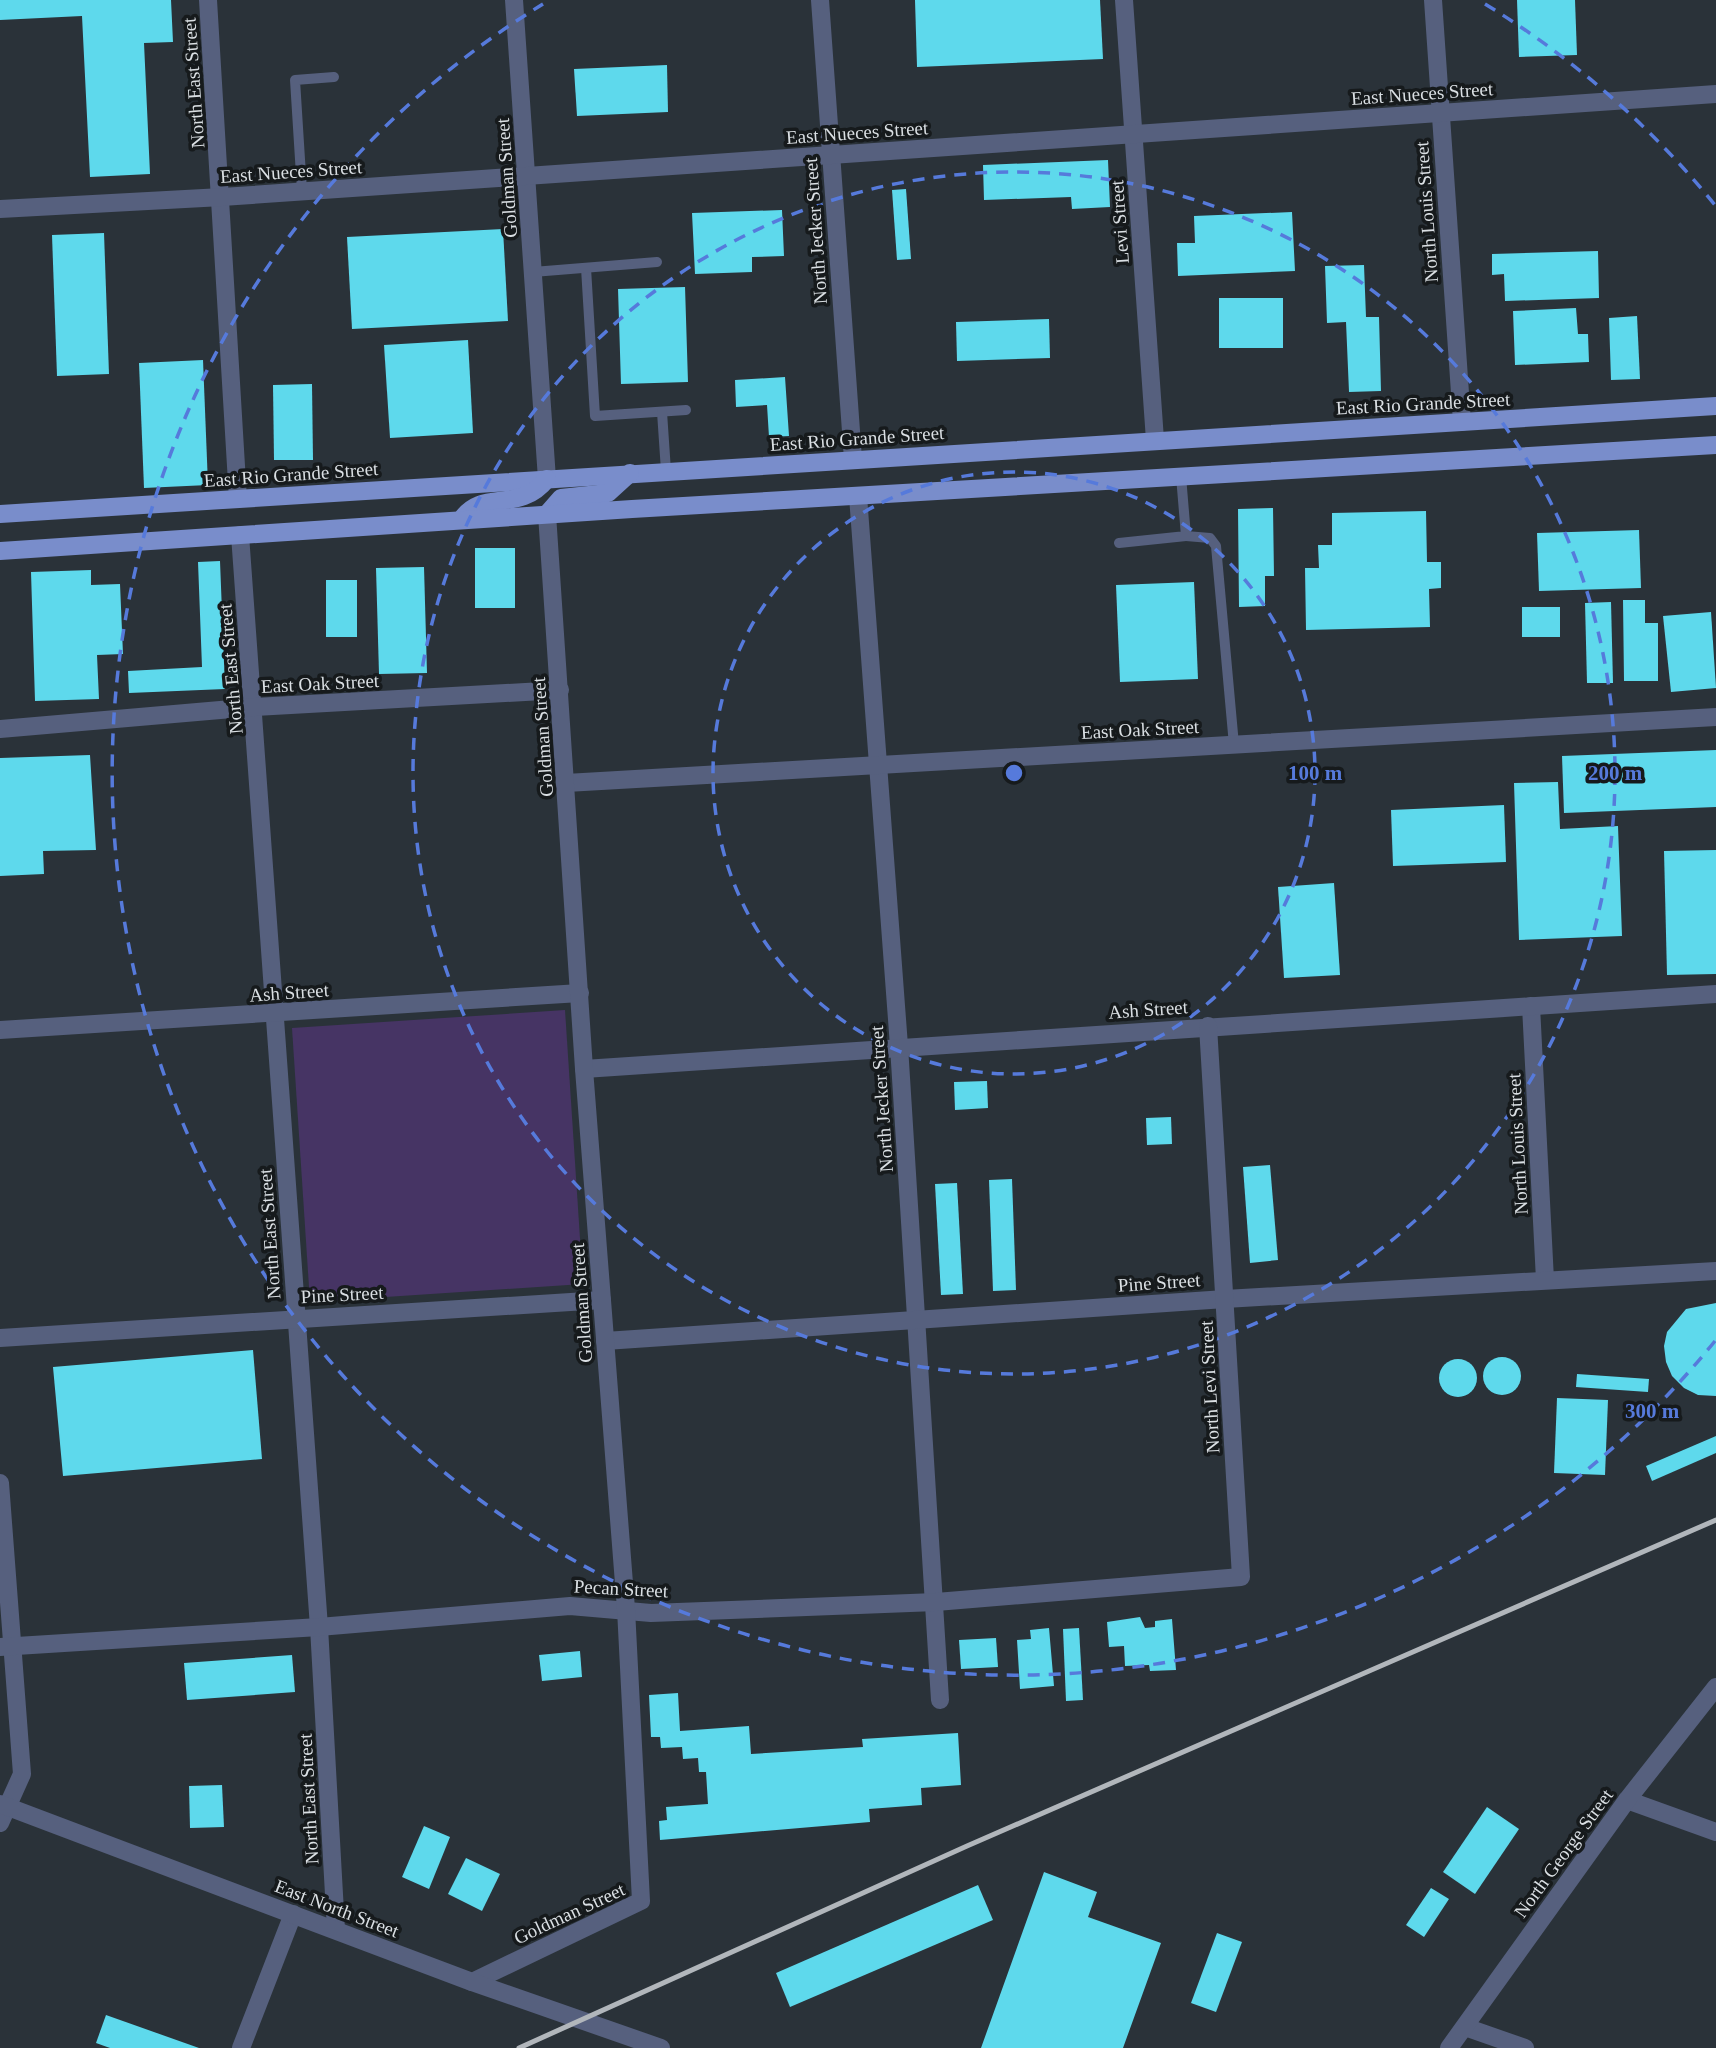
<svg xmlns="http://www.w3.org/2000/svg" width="1716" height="2048" viewBox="0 0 1716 2048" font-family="'Times New Roman',serif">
  <rect width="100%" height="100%" fill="#2a3239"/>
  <path fill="#463464" d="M565,1010L583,1284L310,1302L292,1028Z"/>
  <g fill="#5ed9ec">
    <path d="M0,0H171L173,42L144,43L150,174L90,177L82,16L0,20Z"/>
    <path d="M915,0H1100L1103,59L917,67Z"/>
    <path d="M1517,0H1575L1577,55L1519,57Z"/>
    <path d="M667,65L668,112L577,116L574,69Z"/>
    <path d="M1108,160L1110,207L1072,209L1071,197L984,200L983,165Z"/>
    <path d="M906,189L911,259L897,260L892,190Z"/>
    <path d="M782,210L784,256L752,257V272L695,274L692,213Z"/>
    <path d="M1292,212L1295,271L1178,276L1177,243H1195L1194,216Z"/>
    <path d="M503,229L508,321L352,329L347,237Z"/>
    <path d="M104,233L109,374L57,376L52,235Z"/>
    <path d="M1598,251L1599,298L1505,301L1504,274L1492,275V254Z"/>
    <path d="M1364,265L1366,317H1379L1381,391L1349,392L1346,322L1327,323L1325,266Z"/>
    <path d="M685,287L688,382L621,384L618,289Z"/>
    <rect x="1219" y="298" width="64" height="50"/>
    <path d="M1576,308L1578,334H1588L1589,362L1515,365L1513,311Z"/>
    <path d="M1637,316L1640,379L1611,380L1609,318Z"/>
    <path d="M1049,319L1050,358L957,361L956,322Z"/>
    <path d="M468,340L473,433L390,438L384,345Z"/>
    <path d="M203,360L208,485L144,488L139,363Z"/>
    <path d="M785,377L789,436L769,437L767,405L736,407L735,380Z"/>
    <path d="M312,384L313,460H274L273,385Z"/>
    <path d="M1273,508L1274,576H1265V606L1239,607L1238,509Z"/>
    <path d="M1426,511L1427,562H1441V588L1429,589L1430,627L1306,630L1305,568H1319L1318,545H1332V513Z"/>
    <path d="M1639,530L1641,588L1539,591L1537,533Z"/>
    <rect x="475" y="548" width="40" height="60"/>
    <path d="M220,561L225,689L129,693L128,671L202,667L198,562Z"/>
    <path d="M424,567L427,673L379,674L376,568Z"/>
    <path d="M91,570V585L120,584L123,654L97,655L99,699L35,701L31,572Z"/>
    <rect x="326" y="580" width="31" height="57"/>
    <path d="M1194,582L1198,679L1120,682L1116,585Z"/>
    <path d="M1623,600H1645V623H1658V681H1624Z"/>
    <path d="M1611,602L1613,683H1587L1585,603Z"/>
    <rect x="1522" y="607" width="38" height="30"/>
    <path d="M1711,612L1716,688L1671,692L1663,616Z"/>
    <path d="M1716,750V807L1564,813L1562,756Z"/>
    <path d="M90,755L96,850L43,851L44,874L0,876V758Z"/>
    <path d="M1558,782L1560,829L1618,826L1622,936L1519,940L1514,783Z"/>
    <path d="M1504,805L1506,862L1393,866L1391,810Z"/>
    <path d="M1716,850V974L1667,975L1664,851Z"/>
    <path d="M1334,883L1340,975L1284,978L1278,887Z"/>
    <path d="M987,1081L988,1108L955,1110L954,1082Z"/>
    <path d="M1171,1117L1172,1144L1147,1145L1146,1118Z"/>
    <path d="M1270,1165L1278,1260L1250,1263L1243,1167Z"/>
    <path d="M1012,1179L1016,1290L993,1291L989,1180Z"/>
    <path d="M957,1183L963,1294L941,1295L935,1184Z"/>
    <path d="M1716,1303V1396L1698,1395L1684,1388L1672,1376L1666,1362L1664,1346L1667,1332L1686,1309Z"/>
    <path d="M253,1350L262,1459L63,1476L53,1367Z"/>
    <circle cx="1502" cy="1376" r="19"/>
    <circle cx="1458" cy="1378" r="19"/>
    <path d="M1577,1374L1649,1379L1648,1392L1576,1387Z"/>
    <path d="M1557,1398L1608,1400L1605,1475L1554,1473Z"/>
    <path d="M1716,1436V1453L1652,1481L1646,1466Z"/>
    <path d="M1140,1617L1145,1628L1155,1627V1621L1172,1619L1176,1670L1150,1671L1149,1665L1125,1666L1124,1646L1109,1647L1107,1622Z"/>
    <path d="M1049,1628L1054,1686L1020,1689L1017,1640L1031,1639L1030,1630Z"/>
    <path d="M1079,1628L1083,1700L1066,1701L1063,1629Z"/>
    <path d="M996,1638L998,1667L961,1669L959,1640Z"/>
    <path d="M580,1651L582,1677L542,1681L539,1655Z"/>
    <path d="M292,1655L295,1692L187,1700L184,1663Z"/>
    <path d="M678,1693L680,1731L749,1726L751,1754L863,1747L862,1739L958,1733L961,1785L921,1788L922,1805L869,1809L870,1822L660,1840L659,1821L667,1820L666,1807L708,1804L706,1772H699L698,1758L683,1759L682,1747L661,1748L660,1737H651L649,1695Z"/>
    <path d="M222,1785L224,1827L190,1828L189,1786Z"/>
    <path d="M1487,1807L1519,1829L1475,1894L1443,1872Z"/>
    <path d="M424,1826L450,1837L429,1889L402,1877Z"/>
    <path d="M466,1858L500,1874L482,1911L448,1894Z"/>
    <path d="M1044,1872L1097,1892L1088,1917L1161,1943L1123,2048H981Z"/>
    <path d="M978,1885L993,1920L790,2007L776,1973Z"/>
    <path d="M1431,1888L1449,1899L1424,1937L1406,1925Z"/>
    <path d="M1217,1933L1242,1942L1216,2012L1191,2003Z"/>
    <path d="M106,2015L199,2048H110L96,2043Z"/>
  </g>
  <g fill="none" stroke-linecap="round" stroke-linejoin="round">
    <g stroke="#56607e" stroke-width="10">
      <path d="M302,191L295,80L334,77"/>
      <path d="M586,268L595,416L686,410"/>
      <path d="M533,272L657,262"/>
      <path d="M662,412L666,471"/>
      <path d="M1186,536L1210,538L1216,546L1234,745"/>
      <path d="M1119,543L1186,536L1181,476"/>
    </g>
    <g stroke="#56607e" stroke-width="18">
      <path d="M208,0L238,499"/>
      <path d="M514,0L547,479"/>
      <path d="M820,0L853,459"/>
      <path d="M1124,0L1155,440"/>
      <path d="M1433,0L1462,422"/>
      <path d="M0,209L222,197L1716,94"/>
      <path d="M858,496L899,1046L940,1700"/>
      <path d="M240,535L319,1627L336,1930"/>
      <path d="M0,729L255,707L560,690"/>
      <path d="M566,783L1716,717"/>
      <path d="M1531,1006L1545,1280"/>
      <path d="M0,1030L580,993"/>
      <path d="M584,1069L1716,994"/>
      <path d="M0,1338L602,1300"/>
      <path d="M605,1341L1225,1299L1716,1271"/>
      <path d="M0,1483L22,1774L0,1823"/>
      <path d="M0,1647L319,1627L570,1606L651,1613L936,1602L1241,1577L1208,1026"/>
      <path d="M1627,1800L1716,1832"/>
      <path d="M472,1982L641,1901L626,1609L584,1069L547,514"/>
      <path d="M1465,2027L1525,2048"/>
      <path d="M241,2048L293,1914"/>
      <path d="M1449,2048L1627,1800L1716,1687"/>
    </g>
    <path stroke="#56607e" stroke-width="18" d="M0,1804L472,1982L661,2048"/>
    <g stroke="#798dcb" stroke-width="18">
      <path d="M0,514L1716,406"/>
      <path d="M547,514L561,498L608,493L630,473"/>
      <path d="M461,520C483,487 518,515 547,479"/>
      <path d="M0,551L632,509L1716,445"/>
    </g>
    <path stroke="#b1b6bb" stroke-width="5" d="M519,2048L967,1846L1716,1520"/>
  </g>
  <g fill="none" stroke="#567adb" stroke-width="3.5" stroke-dasharray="12 9">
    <circle cx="1014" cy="773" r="301"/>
    <circle cx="1014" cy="773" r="601"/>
    <path d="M1715 1341A902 902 0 1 1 543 4M1485 4A902 902 0 0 1 1715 205"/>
  </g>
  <g text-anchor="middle" stroke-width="7" stroke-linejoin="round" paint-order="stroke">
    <g font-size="19" fill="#dadfe3" stroke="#161a1c">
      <text transform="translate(193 83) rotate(-94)" y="7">North East Street</text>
      <text transform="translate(1422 93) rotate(-4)" y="7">East Nueces Street</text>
      <text transform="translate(857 132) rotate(-4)" y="7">East Nueces Street</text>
      <text transform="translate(291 171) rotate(-4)" y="7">East Nueces Street</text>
      <text transform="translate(506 178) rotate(-94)" y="7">Goldman Street</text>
      <text transform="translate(1426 212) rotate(-94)" y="7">North Louis Street</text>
      <text transform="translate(1119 222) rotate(-94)" y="7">Levi Street</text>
      <text transform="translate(815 231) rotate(-94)" y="7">North Jecker Street</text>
      <text transform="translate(1423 403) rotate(-3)" y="7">East Rio Grande Street</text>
      <text transform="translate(857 438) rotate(-4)" y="7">East Rio Grande Street</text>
      <text transform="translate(291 474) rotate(-4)" y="7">East Rio Grande Street</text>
      <text transform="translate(230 669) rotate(-95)" y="7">North East Street</text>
      <text transform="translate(320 683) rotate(-3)" y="7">East Oak Street</text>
      <text transform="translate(1140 729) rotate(-3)" y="7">East Oak Street</text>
      <text transform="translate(542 737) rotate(-94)" y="7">Goldman Street</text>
      <text transform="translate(289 992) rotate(-4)" y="7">Ash Street</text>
      <text transform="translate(1148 1009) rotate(-4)" y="7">Ash Street</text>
      <text transform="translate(881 1099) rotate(-94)" y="7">North Jecker Street</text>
      <text transform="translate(1517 1144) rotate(-93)" y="7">North Louis Street</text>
      <text transform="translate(269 1234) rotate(-94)" y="7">North East Street</text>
      <text transform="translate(1159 1282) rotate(-4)" y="7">Pine Street</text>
      <text transform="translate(342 1294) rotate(-3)" y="7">Pine Street</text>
      <text transform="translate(581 1303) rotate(-94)" y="7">Goldman Street</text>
      <text transform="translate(1209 1387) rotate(-93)" y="7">North Levi Street</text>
      <text transform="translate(621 1588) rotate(3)" y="7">Pecan Street</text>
      <text transform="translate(308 1799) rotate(-93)" y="7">North East Street</text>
      <text transform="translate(1563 1853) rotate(-54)" y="7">North George Street</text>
      <text transform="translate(337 1908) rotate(21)" y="7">East North Street</text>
      <text transform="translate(569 1913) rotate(-25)" y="7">Goldman Street</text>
    </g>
  </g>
  <circle cx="1014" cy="773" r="10" fill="#567adb" stroke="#161a1c" stroke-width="3.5"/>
  <g font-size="21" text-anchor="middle" font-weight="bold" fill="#567adb" stroke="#161a1c" stroke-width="7" stroke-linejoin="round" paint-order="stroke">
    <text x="1315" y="780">100 m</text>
    <text x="1615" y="780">200 m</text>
    <text x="1652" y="1418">300 m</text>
  </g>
</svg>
